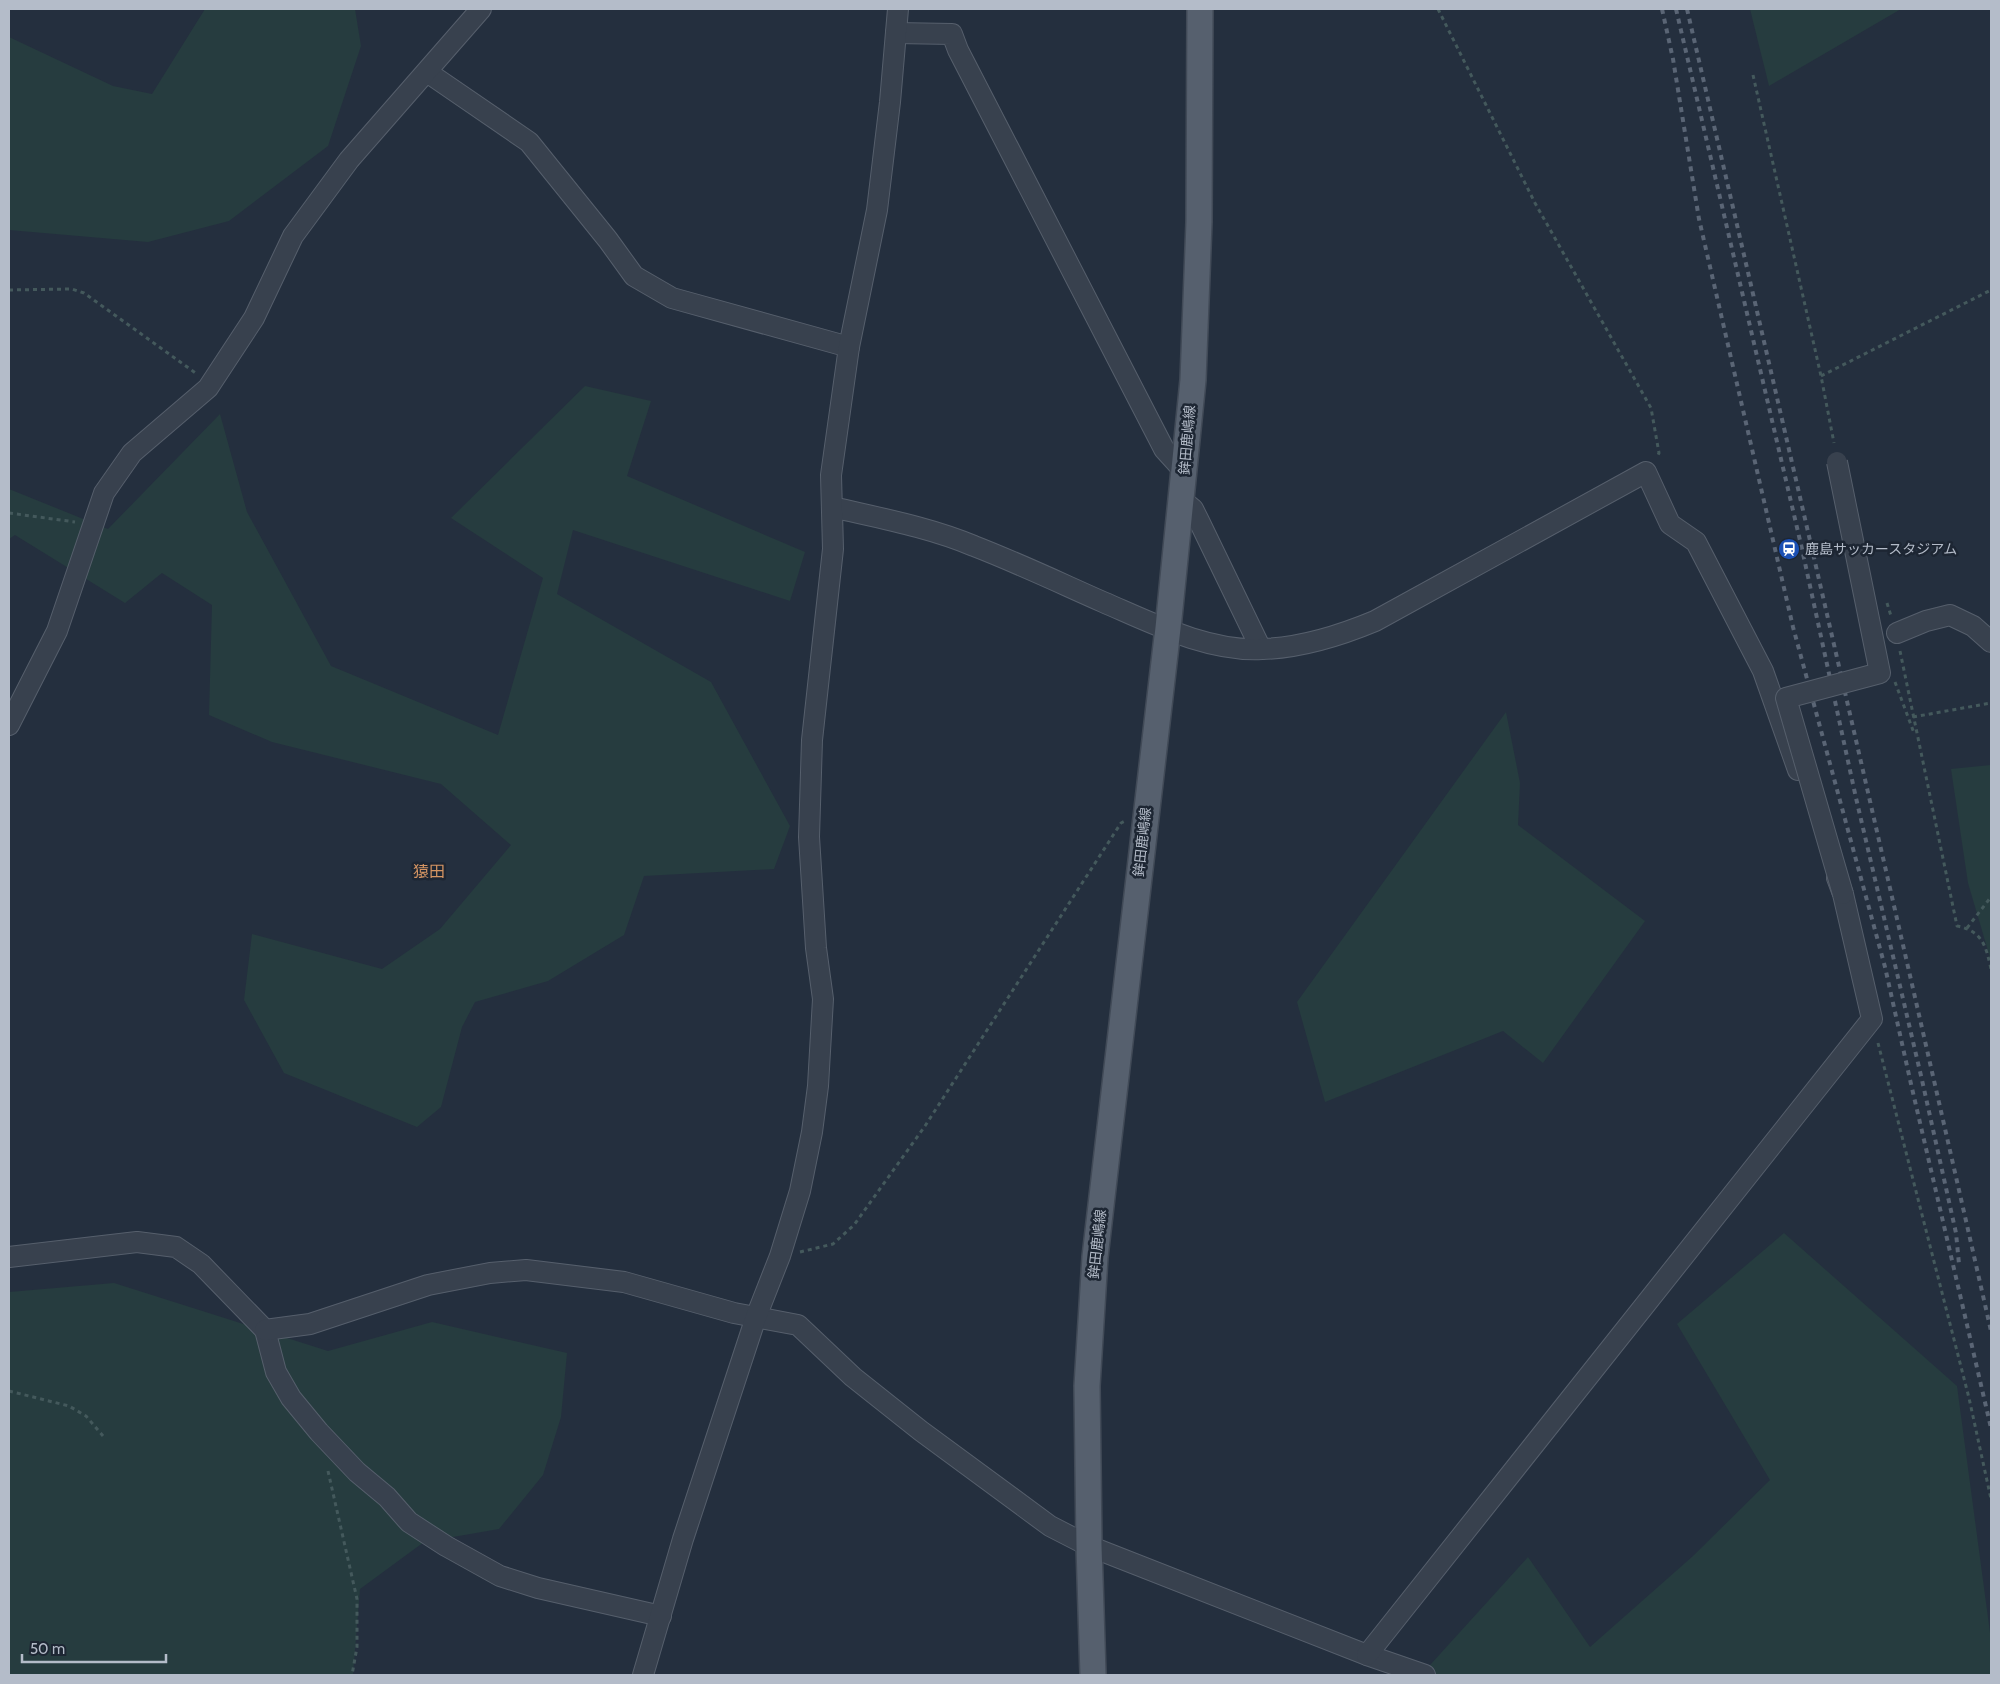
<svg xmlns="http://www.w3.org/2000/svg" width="2000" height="1684" viewBox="0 0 2000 1684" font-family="Cabin,'Noto Sans JP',sans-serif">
  <rect width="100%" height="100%" fill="#242f3e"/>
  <g fill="#263c3f">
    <path d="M205,9H355L361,46L328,146L229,221L148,242L9,230V37L113,86L152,94Z"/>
    <path d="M1750,9H1901L1769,86Z"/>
    <path d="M585,386L651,401L627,476L805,552L790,601L573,530L557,594L711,682L790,826L774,869L644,876L624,935L548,981L475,1002L462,1027L441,1107L417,1127L284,1073L244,1000L252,934L382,969L440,929L511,845L441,784L272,742L209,715L212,605L162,573L125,603L15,535L9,539V489L108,529L220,414L247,512L331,666L498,735L543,578L451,518Z"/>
    <path d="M1506,712L1520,783L1518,825L1645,921L1543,1063L1503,1031L1325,1102L1297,1002Z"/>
    <path d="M1991,765V961L1968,883L1951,769Z"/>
    <path d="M1784,1233L1957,1386L1991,1640V1675H1421L1528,1557L1590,1647L1693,1556L1770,1480L1677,1324Z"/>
    <path d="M114,1283L328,1351L432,1322L567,1353L561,1417L543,1475L499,1529L424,1542L360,1589L353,1675H9V1292Z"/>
  </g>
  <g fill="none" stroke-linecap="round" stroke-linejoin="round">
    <g stroke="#565f6c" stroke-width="22">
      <g id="minor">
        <path d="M896,33L952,34L958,50L1164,449L1184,471"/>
        <path d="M427,72L529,142L608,240L634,276L672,298L849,347"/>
        <path d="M1182,500L1193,509L1199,521L1261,649"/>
        <path d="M832,507C879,518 929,527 974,546C1018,563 1060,583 1103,602C1152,623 1208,652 1262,649C1301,648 1339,636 1375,621L1646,472L1670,524L1696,542L1763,671L1798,770"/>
        <path d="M1897,633L1926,621L1950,615L1973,626L1991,642"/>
        <path d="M9,725L57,631L104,493L132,453L208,388L254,318L293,236L349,160L481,9"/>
        <path d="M9,1257L137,1242L176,1247L201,1264L265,1330L276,1372L291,1398L319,1432L357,1472L387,1497L409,1522L446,1546L500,1576L538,1588L661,1616"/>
        <path d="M265,1330L310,1324L428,1285L490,1273L526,1270L624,1282L734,1313L798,1325L853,1377L921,1431L1050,1526L1089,1546L1367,1655L1425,1675"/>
        <path d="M1367,1655L1872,1019L1843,894L1837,878"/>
        <path d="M643,1675L683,1539L756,1317L780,1256L800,1191L812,1132L818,1086L823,999L816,948L809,837L812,740L833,549L831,475L849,347L877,210L890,102L898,9"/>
      </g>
    </g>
    <g stroke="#414a57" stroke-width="28">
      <path id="major" d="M1093,1675L1089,1546L1087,1386L1095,1257L1168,628L1193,380L1199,222L1200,9"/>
    </g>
    <g stroke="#44595c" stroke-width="3" stroke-dasharray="4 4" stroke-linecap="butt">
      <path d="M1438,9L1535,203L1651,408L1659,453L1657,457"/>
      <path d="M1753,75L1821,376L1834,443"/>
      <path d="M9,290L72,289L84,293L197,374"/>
      <path d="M1821,376L1991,290"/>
      <path d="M9,513L75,522"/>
      <path d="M1887,603L1891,616"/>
      <path d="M1900,651L1957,926C1983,931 1986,947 1991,969"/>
      <path d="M1895,682L1914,733"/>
      <path d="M1913,717L1991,703"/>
      <path d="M1967,928L1991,897"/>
      <path d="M1878,1043L1969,1398L1991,1499"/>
      <path d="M800,1252L833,1244L854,1225L925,1126L1121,823L1125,821"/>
      <path d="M9,1391L69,1406L86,1416L103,1436"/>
      <path d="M328,1471L357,1599V1647L352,1675"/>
    </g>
    <use href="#minor" stroke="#38414e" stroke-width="20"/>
    <use href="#major" stroke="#56606e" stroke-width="25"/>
    <g stroke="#5a6575" stroke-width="4" stroke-dasharray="5 5" stroke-linecap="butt">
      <path d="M1662,9L1673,59L1699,219L1793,627L1885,967L1911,1084L1991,1428"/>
      <path d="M1676,9L1802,549L1856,798L1922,1080L1956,1233L1959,1264"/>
      <path d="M1687,9C1789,449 1891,890 1991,1331"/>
    </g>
    <g stroke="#565f6c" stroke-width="22" stroke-linecap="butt">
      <path id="minor-bridge" d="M1837,462L1880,673L1786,698L1843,894"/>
    </g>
    <use href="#minor-bridge" stroke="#38414e" stroke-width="20"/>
  </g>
  <defs>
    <g id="station-disc" transform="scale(1.125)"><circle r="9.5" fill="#1a4fb4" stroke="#1d2633"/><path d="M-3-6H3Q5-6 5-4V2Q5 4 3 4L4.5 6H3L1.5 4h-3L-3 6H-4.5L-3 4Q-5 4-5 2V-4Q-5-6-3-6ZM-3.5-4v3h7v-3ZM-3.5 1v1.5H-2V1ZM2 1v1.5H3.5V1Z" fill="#fff"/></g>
  </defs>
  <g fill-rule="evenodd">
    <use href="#station-disc" x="1789" y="549"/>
  </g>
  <g text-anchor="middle" stroke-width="5" stroke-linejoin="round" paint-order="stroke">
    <g font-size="14" fill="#b4bcc9" stroke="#1d2633">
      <text transform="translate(1187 440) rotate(-85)" y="5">鉾田鹿嶋線</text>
      <text transform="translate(1142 842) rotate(-84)" y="5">鉾田鹿嶋線</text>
      <text transform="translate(1097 1244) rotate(-84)" y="5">鉾田鹿嶋線</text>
    </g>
    <g font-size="14" fill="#b4bcc9" stroke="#1d2633" text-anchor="start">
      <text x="1805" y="554">鹿島サッカースタジアム</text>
    </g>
    <g font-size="16" fill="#d59563" stroke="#1d2633">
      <text x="429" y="877">猿田</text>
    </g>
  </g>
  <rect width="2000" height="1684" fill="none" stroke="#b4bcc9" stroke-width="20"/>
  <path d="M22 1654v8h144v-8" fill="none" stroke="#b4bcc9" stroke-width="2.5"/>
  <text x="30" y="1654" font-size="15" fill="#b4bcc9" stroke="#1d2633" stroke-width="4" paint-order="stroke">50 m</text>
</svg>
